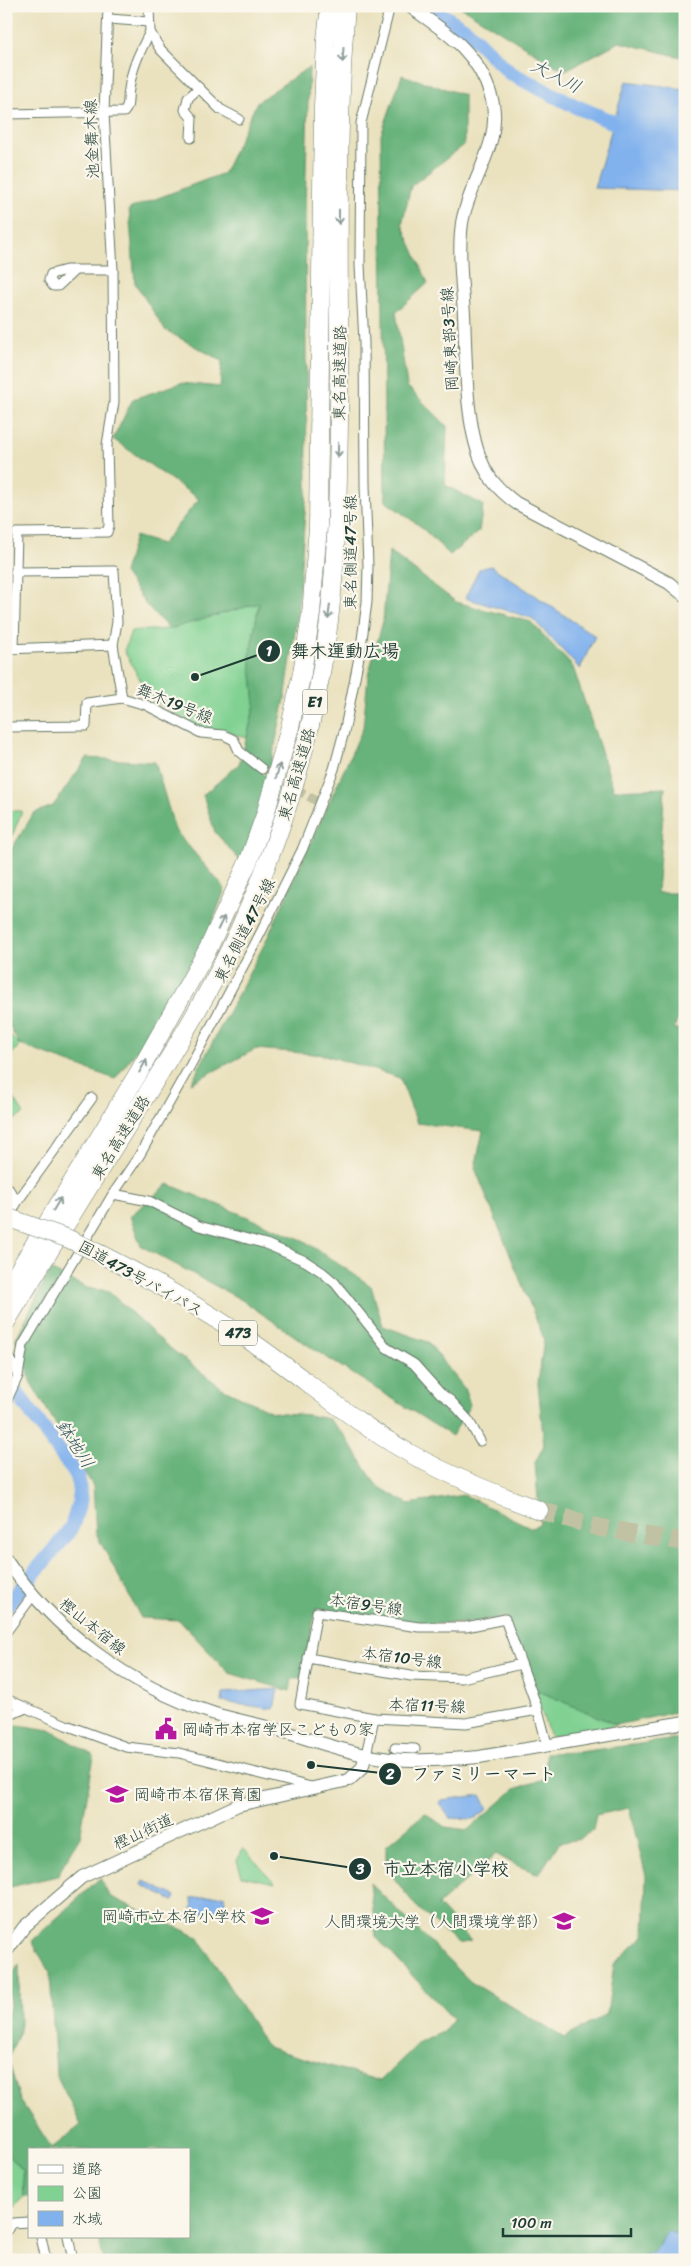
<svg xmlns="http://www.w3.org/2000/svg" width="691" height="2266" viewBox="0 0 691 2266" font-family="Sriracha,'Klee One',sans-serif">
  <rect width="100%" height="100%" fill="#fbf7ec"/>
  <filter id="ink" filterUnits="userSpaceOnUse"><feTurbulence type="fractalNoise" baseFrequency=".02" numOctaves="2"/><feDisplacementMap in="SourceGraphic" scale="10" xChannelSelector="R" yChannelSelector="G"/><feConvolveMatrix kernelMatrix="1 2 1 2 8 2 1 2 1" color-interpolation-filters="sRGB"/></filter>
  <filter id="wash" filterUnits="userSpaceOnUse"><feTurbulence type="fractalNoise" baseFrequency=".0096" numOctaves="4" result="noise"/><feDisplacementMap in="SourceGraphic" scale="20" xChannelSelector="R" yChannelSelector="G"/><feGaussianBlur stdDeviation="1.12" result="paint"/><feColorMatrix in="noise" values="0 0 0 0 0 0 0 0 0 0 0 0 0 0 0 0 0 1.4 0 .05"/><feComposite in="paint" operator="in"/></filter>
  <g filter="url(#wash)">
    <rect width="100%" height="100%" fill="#eae2bf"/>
    <g fill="#80d192" stroke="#508763">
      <path d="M259,603L250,655L255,704L247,737L196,726L151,699L124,651L131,631L169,629Z"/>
      <path d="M6,811H22L6,851Z"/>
      <path d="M6,1031L20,1045L6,1060Z"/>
      <path d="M6,1086L24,1114L6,1124Z"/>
      <path d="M534,1689L617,1725L550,1737Z"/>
      <path d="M243,1848L275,1883L242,1876L237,1861Z"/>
      <path d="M9,2157L23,2170L24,2197L6,2217V2161Z"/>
    </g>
    <g fill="#68b37c" stroke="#447858">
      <path d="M459,6H685V58L619,42L564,71Z"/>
      <path d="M309,67L305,210L307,488L297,618L285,699L263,800L242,863L215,832L203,795L239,764L247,737L255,704L250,655L259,603L169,629L147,606L124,573L135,536L162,544L199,499L113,439L133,399L181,383L220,387L222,361L165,330L135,283L129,209L224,173L257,102Z"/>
      <path d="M402,75L464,95V145L411,186L402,224L428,283L396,312L407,386L447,426L445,485L483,505L479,531L450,555L420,526L385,501L381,135Z"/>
      <path d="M389,551L456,602L531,622L573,667L614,790L665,788L657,893H685V1003L674,1028L685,1031V1710L617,1725L534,1689L506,1617L466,1623L419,1624L316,1609L302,1677L292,1679L290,1691L229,1673L179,1620L141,1618L96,1534L93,1486L31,1383L16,1339L50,1270L87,1288L108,1291L166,1345L222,1388L272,1412L308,1415L329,1419L345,1436L377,1486L409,1504L464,1495L532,1528L540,1523L535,1463L544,1445L538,1383L544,1339L475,1168L483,1131L417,1123L400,1078L325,1055L256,1049L191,1083L265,943L363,728L368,676L383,621Z"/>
      <path d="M87,758L155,762L175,830L225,889L205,942L141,1045L115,1079L20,1045L6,1021V872L11,850L34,813L53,806Z"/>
      <path d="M168,1184L303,1240L371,1286L383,1326L428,1342L464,1388L470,1405L452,1436L318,1352L242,1300L141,1246L130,1216Z"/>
      <path d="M18,1725L50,1730L94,1756L80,1837L57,1876L10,1887L6,1886V1731Z"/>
      <path d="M685,1738V1948L681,1953L685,1957V2239L668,2231L654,2251L635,2260H103L99,2237H189V2150H29V2197H24L23,2170L9,2157L6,2139V2019L10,2006L7,1980L19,1965L20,2031L8,2059L20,2100L52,2148L81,2125L56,2074L50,1973L32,1941L100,1878L109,1896L198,1937L267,2047L380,2081L419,2043L443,2032L453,2019L376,1937L370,1883L471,1982L564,2038L607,2014L614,1964L644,1936L646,1876L629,1808L596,1815L593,1830L579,1839L559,1843L539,1874L516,1865L496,1854L438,1905L471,1941L458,1944L415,1905L386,1868V1846L425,1813L445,1827L468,1830L515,1789L546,1778V1753L578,1752Z"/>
    </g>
    <g fill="#82b2ed" stroke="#507890">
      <path d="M626,81L685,89V191L594,188Z"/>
      <path d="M491,566L595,636L580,669L532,618L465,598L479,569Z"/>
      <path d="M278,1689L274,1709L222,1702L223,1693Z"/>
      <path d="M481,1795L488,1809L474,1819L450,1818L439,1803L442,1800Z"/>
      <path d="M144,1881L175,1896L173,1901L142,1885Z"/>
      <path d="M224,1895L226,1911L193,1914L192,1898Z"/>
      <path d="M668,2231L685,2239V2260H635L654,2251Z"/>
    </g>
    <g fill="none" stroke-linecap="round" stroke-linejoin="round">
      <g stroke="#82b2ed" stroke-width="15">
        <path d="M428,6L466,30L510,73L577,107L632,130"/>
        <path d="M6,1378L78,1477L80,1500L72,1526L63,1539L6,1606"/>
      </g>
    </g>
  </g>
  <g filter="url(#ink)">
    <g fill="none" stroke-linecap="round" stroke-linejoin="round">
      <path stroke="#c1c1a3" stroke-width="9" stroke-dasharray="9 4.5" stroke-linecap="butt" d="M262,769L320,803"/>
      <path stroke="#c1c1a3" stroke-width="18" stroke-dasharray="18 9" stroke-linecap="butt" d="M539,1510L601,1528L685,1542"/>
      <g stroke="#667765" stroke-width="11">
        <g id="street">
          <path d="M149,6L150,32L160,49L220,109L239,119"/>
          <path d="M109,19L149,22"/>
          <path d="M6,114L124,112C130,106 127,97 129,89C132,67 140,51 150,32"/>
          <path d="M191,138L192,118L185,110L188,98L199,88"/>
          <path d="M66,270H75L58,286H53L49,280L51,274Z"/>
          <path d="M75,270H113"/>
          <path d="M15,572L114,571L117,622L113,645L122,698"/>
          <path d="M14,648L17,533L107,532L109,526L107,445L114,402L113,270L104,113L108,6"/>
          <path d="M6,649L113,645"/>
          <path d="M6,727L86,726L87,703L122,698L146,705L201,733L224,735L234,740L239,751L262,769"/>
          <path d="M6,1185L17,1202"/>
          <path d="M113,1194L149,1201L199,1226L266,1244L305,1261L322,1272L335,1283L387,1348L414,1364L440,1393L451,1401L469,1421L480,1441"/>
          <path d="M8,1221L17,1202L92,1098"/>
          <path d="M6,1353L18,1375"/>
          <path d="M6,1402L18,1376L23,1345L113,1194L139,1156L190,1066L257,940L302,850L334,769L345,728L361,647L367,602L368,566L365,485L364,343L360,265L361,123L390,6"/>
          <path d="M6,1632L33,1595"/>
          <path d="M308,1658L411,1676L462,1678L521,1664"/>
          <path d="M6,1699L66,1725L126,1747L179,1753L311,1787"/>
          <path d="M538,1710L466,1723L374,1718L300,1704L317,1612L419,1627H466L505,1619L538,1710L547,1744"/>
          <path d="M6,1717L26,1708"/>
          <path d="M395,1748L415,1749"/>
          <path d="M366,1755L374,1718"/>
          <path d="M6,2231L13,2223L29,2222"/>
          <path d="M41,2237L46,2260"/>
          <path d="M68,2237L73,2260"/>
        </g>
      </g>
      <g stroke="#667765" stroke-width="14">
        <g id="secondary">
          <path d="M409,6C446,32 477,50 491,96C505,141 469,180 462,223C458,252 462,284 464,314C466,356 465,422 481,460C489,480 500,491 516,503L669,583L685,596"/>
          <path d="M6,1559C54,1631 129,1686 212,1713C234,1720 259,1724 282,1731C309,1739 337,1749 365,1755C402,1763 442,1760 479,1757L685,1722"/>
          <path d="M6,1952L24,1927L82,1877L238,1805L349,1780L362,1768L366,1755"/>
        </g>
      </g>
      <g stroke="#667765" stroke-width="19">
        <g id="highway">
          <path d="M102,1255C150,1279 198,1306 243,1336C300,1374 351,1421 411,1454C452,1477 496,1494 539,1510"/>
          <path d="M6,1291L139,1072L208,949L249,860L265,815L290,727L302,673L311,614L318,527L323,107L326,39L330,6"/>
          <path d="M6,1322C45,1258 84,1194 124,1131C164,1066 207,1000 239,930C281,839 311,743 326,643C337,569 338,494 339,419C340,282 335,144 346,6"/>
        </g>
      </g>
      <use href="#street" stroke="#fff" stroke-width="9"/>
      <use href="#secondary" stroke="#fff" stroke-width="12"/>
      <use href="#highway" stroke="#fff" stroke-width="18"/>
      <g stroke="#667765" stroke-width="19" stroke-linecap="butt">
        <path id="highway-bridge" d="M6,1217L69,1239L102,1255"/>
      </g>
      <use href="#highway-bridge" stroke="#fff" stroke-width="18"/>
    </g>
    <defs><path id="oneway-shaft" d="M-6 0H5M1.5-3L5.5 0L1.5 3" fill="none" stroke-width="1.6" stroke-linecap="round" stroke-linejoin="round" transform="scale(1.25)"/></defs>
    <g stroke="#8f9e9a">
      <use href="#oneway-shaft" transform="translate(343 55) rotate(94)"/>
      <use href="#oneway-shaft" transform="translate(339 217) rotate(90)"/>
      <use href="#oneway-shaft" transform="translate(338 450) rotate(91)"/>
      <use href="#oneway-shaft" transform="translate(329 612) rotate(97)"/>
      <use href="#oneway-shaft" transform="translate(278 771) rotate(-74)"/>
      <use href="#oneway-shaft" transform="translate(221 923) rotate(-64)"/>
      <use href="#oneway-shaft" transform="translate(143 1066) rotate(-60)"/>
      <use href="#oneway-shaft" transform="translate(57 1204) rotate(-59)"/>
    </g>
  </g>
  <defs>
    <g id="civic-bare" transform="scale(1.725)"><path d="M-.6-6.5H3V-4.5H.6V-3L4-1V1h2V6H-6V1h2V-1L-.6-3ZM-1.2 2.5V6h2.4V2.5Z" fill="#b5179e" stroke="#fbf7ec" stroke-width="2.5" paint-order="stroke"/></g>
    <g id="school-bare" transform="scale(1.725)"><path d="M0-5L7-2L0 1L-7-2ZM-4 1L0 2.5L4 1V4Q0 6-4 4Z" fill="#b5179e" stroke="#fbf7ec" stroke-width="2.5" paint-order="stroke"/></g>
    <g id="university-bare" transform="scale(1.725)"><path d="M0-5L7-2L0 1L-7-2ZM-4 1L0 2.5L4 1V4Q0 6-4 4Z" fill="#b5179e" stroke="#fbf7ec" stroke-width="2.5" paint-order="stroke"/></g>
  </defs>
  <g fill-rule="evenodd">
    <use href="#civic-bare" x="166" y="1729"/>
    <use href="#school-bare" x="117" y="1794"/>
    <use href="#school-bare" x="262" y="1916"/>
    <use href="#university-bare" x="564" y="1921"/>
  </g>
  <g text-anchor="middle" stroke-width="4.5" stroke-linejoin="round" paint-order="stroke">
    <g fill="#fbf7ec" stroke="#61756b" stroke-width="1">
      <rect x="302.5" y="689.5" width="25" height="25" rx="4"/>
      <rect x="219" y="1320.5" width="38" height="25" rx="4"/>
    </g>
    <g font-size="15" font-weight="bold" fill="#1f3d34">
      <text x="315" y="707">E1</text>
      <text x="238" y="1338">473</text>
    </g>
    <g font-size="16" fill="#1f3d34" stroke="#fbf7ec">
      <text transform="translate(91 139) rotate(-92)" y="6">池金舞木線</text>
      <text transform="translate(449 339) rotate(-93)" y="6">岡崎東部3号線</text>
      <text transform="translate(339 373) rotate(-89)" y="6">東名高速道路</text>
      <text transform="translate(350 552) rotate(-90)" y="6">東名側道47号線</text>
      <text transform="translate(175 703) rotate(22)" y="6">舞木19号線</text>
      <text transform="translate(296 774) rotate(-74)" y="6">東名高速道路</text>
      <text transform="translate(244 930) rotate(-63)" y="6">東名側道47号線</text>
      <text transform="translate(120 1137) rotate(-58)" y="6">東名高速道路</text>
      <text transform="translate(141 1278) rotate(29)" y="6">国道473号バイパス</text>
      <text transform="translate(366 1604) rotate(8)" y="6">本宿9号線</text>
      <text transform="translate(93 1626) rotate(39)" y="6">樫山本宿線</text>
      <text transform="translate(402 1657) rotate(7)" y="6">本宿10号線</text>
      <text transform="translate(427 1705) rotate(2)" y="6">本宿11号線</text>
      <text transform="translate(143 1831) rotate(-25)" y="6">樫山街道</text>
    </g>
    <g font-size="16" fill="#1f3d34" stroke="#fbf7ec" text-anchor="start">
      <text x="182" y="1735">岡崎市本宿学区こどもの家</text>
      <text x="134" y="1800">岡崎市本宿保育園</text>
      <text x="246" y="1922" text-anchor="end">岡崎市立本宿小学校</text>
      <text x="548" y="1927" text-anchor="end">人間環境大学（人間環境学部）</text>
    </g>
    <g font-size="18" font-style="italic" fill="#385a62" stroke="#fbf7ec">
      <text transform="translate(556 76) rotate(27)" y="6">大入川</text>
      <text transform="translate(75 1444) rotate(57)" y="6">鉢地川</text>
    </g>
  </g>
  <path fill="none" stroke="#1f3d34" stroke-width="2" d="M195 677L269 651M311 1765L390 1774M274 1856L360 1869"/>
  <g fill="#1f3d34" stroke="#fbf7ec" stroke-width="2">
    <circle cx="195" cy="677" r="5"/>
    <circle cx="311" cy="1765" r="5"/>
    <circle cx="274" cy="1856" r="5"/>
    <circle cx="269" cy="651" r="12"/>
    <circle cx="390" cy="1774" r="12"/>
    <circle cx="360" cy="1869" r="12"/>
  </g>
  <g font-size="15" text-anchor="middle" font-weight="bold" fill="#fff">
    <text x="269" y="656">1</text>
    <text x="390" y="1779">2</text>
    <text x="360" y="1874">3</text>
  </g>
  <g font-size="18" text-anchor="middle" font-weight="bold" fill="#1f3d34" stroke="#fbf7ec" stroke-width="4.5" stroke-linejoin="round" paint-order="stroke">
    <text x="345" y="657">舞木運動広場</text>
    <text x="484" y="1780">ファミリーマート</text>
    <text x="446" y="1875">市立本宿小学校</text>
  </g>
  <rect width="691" height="2266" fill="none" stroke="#fbf7ec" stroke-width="25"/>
  <rect x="28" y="2148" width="162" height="90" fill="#fbf7ec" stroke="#a3ada2"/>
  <rect x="38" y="2165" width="25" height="8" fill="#ffffff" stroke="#a3ada2"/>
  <text x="72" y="2174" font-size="15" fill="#1f3d34">道路</text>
  <rect x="38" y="2186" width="25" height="15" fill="#80d192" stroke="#a3ada2"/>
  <text x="72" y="2198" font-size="15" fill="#1f3d34">公園</text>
  <rect x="38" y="2211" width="25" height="15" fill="#82b2ed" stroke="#a3ada2"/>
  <text x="72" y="2224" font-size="15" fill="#1f3d34">水域</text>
  <path d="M503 2228v8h128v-8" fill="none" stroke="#1f3d34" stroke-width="2.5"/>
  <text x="511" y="2228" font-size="15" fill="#1f3d34" stroke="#fbf7ec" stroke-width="4" paint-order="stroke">100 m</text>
</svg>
